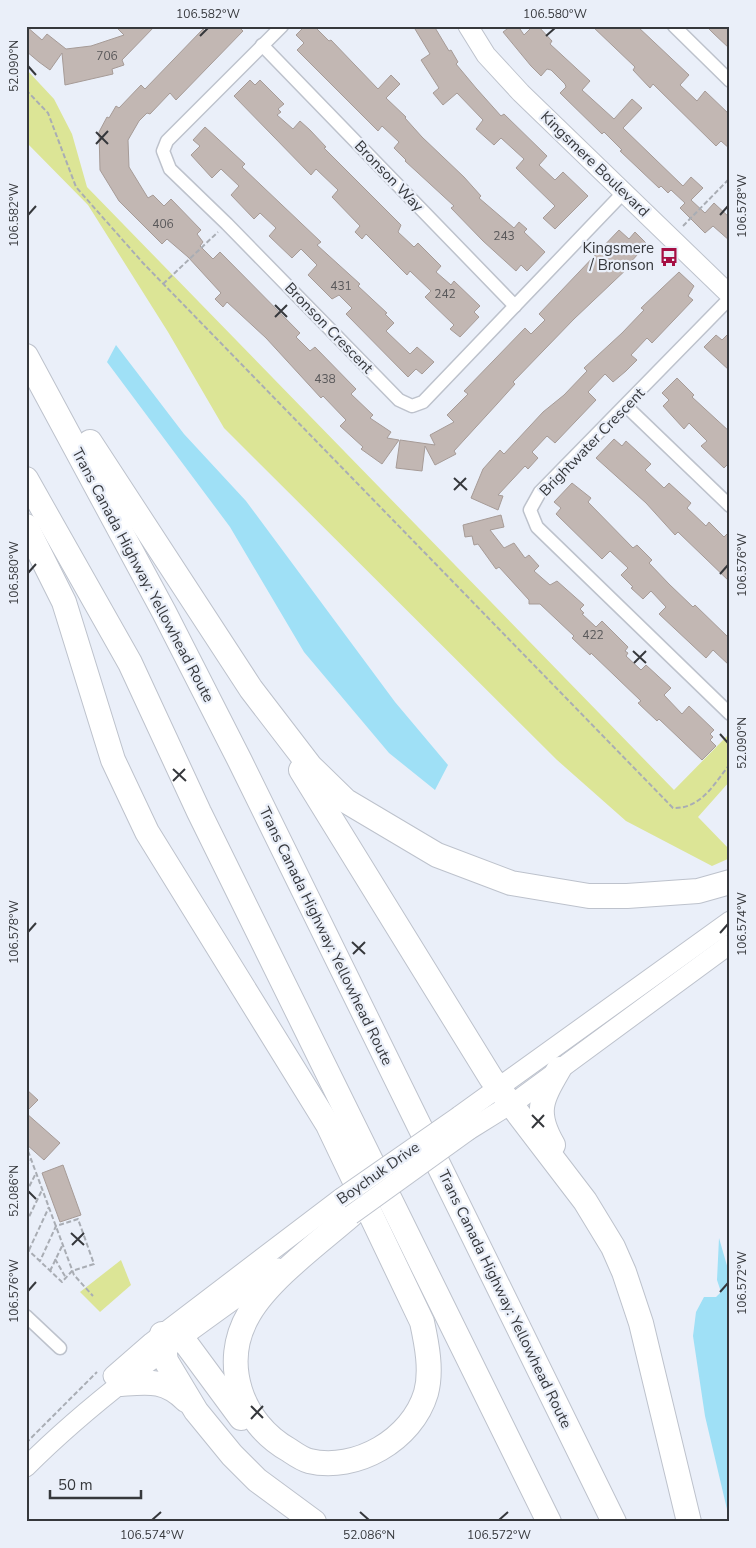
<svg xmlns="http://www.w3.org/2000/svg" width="756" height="1548" viewBox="0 0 756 1548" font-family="'Nunito Sans',sans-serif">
  <rect width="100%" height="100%" fill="#eaeff9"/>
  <g fill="#dce596">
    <path d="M26,69L54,99L72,134L87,187L674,790L728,735L730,738V781L698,817L730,850V858L712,866L626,821L557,760L224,428L168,332L88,205L26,142Z"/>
    <path d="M121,1260L131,1285L100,1312L80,1292Z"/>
  </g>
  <g fill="#9fe0f6">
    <path d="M116,345L184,434L246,501L395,702L448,765L435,790L389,753L304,652L230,527L107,362Z"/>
    <path d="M719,1238L730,1276V1522L705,1416L693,1336L696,1312L704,1297H716L721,1292L717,1280Z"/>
  </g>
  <g fill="#c2b7b3" stroke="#a69b97">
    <path d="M26,26L42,40L47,34L66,49L91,46L124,35L115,26H155L122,60L124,65L112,69L113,74L65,85L62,53L50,70L39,62L26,51Z"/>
    <path d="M210,26H238L243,31L176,100L170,93L150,114L147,113L139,121L128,140L129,167L148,198L153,195L164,206L171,199L201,230L197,234L203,242L200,246L213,259L220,252L300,333L296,337L310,351L315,347L356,389L351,394L373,415L370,418L391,432L387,438L399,440L382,464L361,449L363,447L340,426L346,420L323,396L321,398L266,338L227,302L223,307L215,299L221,293L188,257L167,239L162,244L119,201L100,170L99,132L107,117L109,118L116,106L119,108L141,85L145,89L203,29L205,31Z"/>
    <path d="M305,26H314L329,41L331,40L378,89L391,75L400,84L386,98L406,117L405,118L422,137L464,177L481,196L479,198L514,228L519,222L527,229L524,232L545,252L527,271L521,265L516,271L483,241L451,208L454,206L405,161L406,160L394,148L399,142L382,126L378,131L297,50L304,43L296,35Z"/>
    <path d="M421,26H434L449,51L451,50L458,62L456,64L476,88L501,116L504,114L547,156L539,165L555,180L563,172L588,196L555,229L543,218L555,206L516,168L524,159L501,138L494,145L476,129L483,120L457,93L443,105L433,93L439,88L421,60L430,54L415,29Z"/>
    <path d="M511,26H518L524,35L533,26H538L552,41L550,44L590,81L582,90L614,119L632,99L642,108L623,128L683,186L691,177L703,188L691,200L705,213L714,203L730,218V241L713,226L705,233L680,208L685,203L671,190L668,193L661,186L659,188L620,151L622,150L604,132L602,134L560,93L566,87L565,84L551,70L547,69L541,76L531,66L503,32Z"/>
    <path d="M592,26H637L689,75L680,85L697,101L705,91L730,115V149L721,141L716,146L653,84L650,88L633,70L635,67Z"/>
    <path d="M706,26H730V49L713,33Z"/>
    <path d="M250,80L255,85L260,80L284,104L278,109L281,112L277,115L293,129L300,121L310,130L326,147L324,148L401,225L398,232L414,247L418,243L441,266L436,272L451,285L454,281L480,306L474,312L479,317L460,337L450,329L454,325L425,297L431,291L410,271L407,275L366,234L362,239L355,232L360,226L332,197L338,190L316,169L311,175L234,96Z"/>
    <path d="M205,127L245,164L242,167L321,242L317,245L360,284L358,286L387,313L385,314L394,323L386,331L410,354L417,347L434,362L422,374L416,369L408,377L346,314L352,308L339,295L332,299L308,275L317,265L301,249L292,258L269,236L276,228L260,213L254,219L231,195L239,186L221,169L212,178L191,155L200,146L193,140Z"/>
    <path d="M619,230L629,239L635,232L647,244L629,264L631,265L574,319L513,382L515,384L497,404L454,451L456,454L435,465L425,446L422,471L396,468L400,440L435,445L430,435L454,422L447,415L468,394L464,391L525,328L531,334L545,320L539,314Z"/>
    <path d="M679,272L694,286L688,296L693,300L652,343L647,338L631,355L637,360L626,371L613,382L605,374L588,392L596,400L555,443L547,436L532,452L538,458L528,469L525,466L498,495L503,496L498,510L471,498L483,469L500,450L504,454L543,412L564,395L587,371L584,368L622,333L644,310L641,308Z"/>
    <path d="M730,332V371L704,347L716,335L722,340Z"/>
    <path d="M677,378L694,395L692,397L730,432V462L724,468L701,446L707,441L689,423L684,429L663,406L669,400L662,393Z"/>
    <path d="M614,439L622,446L626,441L651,464L645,470L664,488L669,483L681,494L691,503L687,508L706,526L709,522L724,537L730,531V582L678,532L675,535L646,503L596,458Z"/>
    <path d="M572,483L591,498L588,502L633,548L637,545L652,560L649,563L669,584L693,607L695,605L730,639V666L713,650L706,658L659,614L666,607L651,591L643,599L631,588L633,587L621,575L628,568L610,551L602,559L556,514L561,508L554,502Z"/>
    <path d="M501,515L504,527L490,530L504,548L514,543L525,558L529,555L539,566L534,571L550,585L557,581L584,605L580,609L584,613L582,614L596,627L602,621L628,647L625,651L628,653L626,656L641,670L646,665L671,688L664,695L682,714L689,706L714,730L710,734L713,737L710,740L716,746L702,760L659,719L657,721L638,703L641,701L591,653L590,655L572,638L574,636L540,604H529V600L499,567L496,569L478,544L474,545L472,536L465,537L463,525Z"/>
    <path d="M26,1089L38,1100L26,1112Z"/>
    <path d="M26,1113L60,1143L44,1160L26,1144Z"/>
    <path d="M63,1165L81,1215L60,1222L42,1173Z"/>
  </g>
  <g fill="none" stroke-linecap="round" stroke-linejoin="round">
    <g stroke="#bdc2cc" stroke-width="15">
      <g id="street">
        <path d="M282,26L167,141L163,151L170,169L227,224L399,400L412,406L423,402L624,192"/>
        <path d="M674,26L730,81"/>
        <path d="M262,45L515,306"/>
        <path d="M730,298L540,492L530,510L537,527L730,714"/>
        <path d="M626,406L730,506"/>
        <path d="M26,1316L60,1348"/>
      </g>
    </g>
    <g stroke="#bdc2cc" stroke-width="21">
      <g id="secondary">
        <path d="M468,26L486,55L521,93L730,295"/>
        <path d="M459,1116L730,921"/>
        <path d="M469,1130L522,1097L730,944"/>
        <path d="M113,1376L152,1342L341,1198"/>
        <path d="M26,1467C102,1391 191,1331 278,1268"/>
      </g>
    </g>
    <g stroke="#bdc2cc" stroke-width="26">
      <g id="highway">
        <path d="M26,356L164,612L240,761L614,1522"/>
        <path d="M90,442L251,689L310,766L346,801L437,855L511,883L589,896H627L698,891L730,882"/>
        <path d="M26,479L130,663L199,812L549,1522"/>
        <path d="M26,526L64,602L113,760L147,832L328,1125L422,1322C427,1345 432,1371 426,1393C412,1440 356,1472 309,1461C302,1459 295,1454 289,1450C241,1423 220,1363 249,1314C269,1279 320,1242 351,1215"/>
        <path d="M301,770L491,1078L585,1201L613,1247L624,1272L641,1323L689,1522"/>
        <path d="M553,1145C534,1112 541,1100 559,1069"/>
        <path d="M121,1384C148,1382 165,1379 186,1400"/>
        <path d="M241,1418L182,1338L162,1334L166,1361L196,1411L232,1455L257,1480L314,1522"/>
      </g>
    </g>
    <g stroke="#a9adb4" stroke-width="2" stroke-dasharray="5 2.5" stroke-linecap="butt">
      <path d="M26,90L48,113L76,187L143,263L673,808C701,809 714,784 730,764"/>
      <path d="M683,226L730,178"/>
      <path d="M163,284L218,232"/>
      <path d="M28,1151L74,1275L93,1296"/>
      <path d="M26,1153L30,1147"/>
      <path d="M26,1167L30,1160"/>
      <path d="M26,1193L36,1173"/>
      <path d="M26,1223L42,1190"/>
      <path d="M26,1248L62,1282L72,1271L94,1264L78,1219L56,1226L40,1261"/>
      <path d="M29,1250L49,1207"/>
      <path d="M55,1259L66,1278"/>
      <path d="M50,1271L63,1244"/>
      <path d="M26,1443L97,1372"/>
    </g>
    <use href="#street" stroke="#fff" stroke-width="12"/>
    <use href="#secondary" stroke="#fff" stroke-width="19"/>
    <use href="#highway" stroke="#fff" stroke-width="24"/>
    <g stroke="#bdc2cc" stroke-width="21" stroke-linecap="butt">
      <g id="secondary-bridge">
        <path d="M341,1198L459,1116"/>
        <path d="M351,1215L469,1130"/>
      </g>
    </g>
    <use href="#secondary-bridge" stroke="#fff" stroke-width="19"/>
  </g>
  <path fill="none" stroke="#36383c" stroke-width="2" d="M200,36L208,28M546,36L555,28M28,66L36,75M96,132L108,144M96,144L108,131M28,215L36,206M720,215L728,206M275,305L287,317M275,317L287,305M454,478L467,490M454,490L466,478M28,573L36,564M720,574L728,565M633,651L646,663M634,663L646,651M720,734L728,743M173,769L186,781M173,781L185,769M28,932L36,923M720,933L728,924M352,942L365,954M353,954L365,942M532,1115L544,1127M532,1128L544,1115M28,1191L36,1199M71,1233L84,1245M72,1245L84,1233M28,1291L36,1282M720,1292L728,1283M251,1406L263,1418M251,1419L263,1406M360,1512L369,1520M152,1520L161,1512M499,1520L508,1512"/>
  <defs>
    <g id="bus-bare" transform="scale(1.5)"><path d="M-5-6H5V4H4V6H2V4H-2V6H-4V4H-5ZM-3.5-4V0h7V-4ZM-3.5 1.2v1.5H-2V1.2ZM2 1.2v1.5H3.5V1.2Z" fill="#a60e43" stroke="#eaeff9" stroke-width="2.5" paint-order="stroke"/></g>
  </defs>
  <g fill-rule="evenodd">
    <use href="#bus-bare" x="669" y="257"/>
  </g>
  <g text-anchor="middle" stroke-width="4.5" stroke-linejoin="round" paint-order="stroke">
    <g font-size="12" fill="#59585a">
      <text x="107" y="60">706</text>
      <text x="163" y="228">406</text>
      <text x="504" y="240">243</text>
      <text x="341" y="290">431</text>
      <text x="445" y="298">242</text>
      <text x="325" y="383">438</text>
      <text x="593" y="639">422</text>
    </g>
    <g font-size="15" fill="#36383c" stroke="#eaeff9">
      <text transform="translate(595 164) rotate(44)" y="5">Kingsmere Boulevard</text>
      <text transform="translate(389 176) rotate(46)" y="5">Bronson Way</text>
      <text transform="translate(329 328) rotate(46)" y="5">Bronson Crescent</text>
      <text transform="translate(592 442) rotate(-46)" y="5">Brightwater Crescent</text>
      <text transform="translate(143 575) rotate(62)" y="5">Trans Canada Highway: Yellowhead Route</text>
      <text transform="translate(326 936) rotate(64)" y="5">Trans Canada Highway: Yellowhead Route</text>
      <text transform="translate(378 1173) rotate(-35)" y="5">Boychuk Drive</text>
      <text transform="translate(505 1299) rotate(64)" y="5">Trans Canada Highway: Yellowhead Route</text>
    </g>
    <g font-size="15" fill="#36383c" stroke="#eaeff9" text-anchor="end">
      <text x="654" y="253">Kingsmere<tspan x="654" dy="17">/ Bronson</tspan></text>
    </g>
  </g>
  <rect width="756" height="1548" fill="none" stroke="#eaeff9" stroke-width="55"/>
  <path d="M50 1490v8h91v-8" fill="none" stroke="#36383c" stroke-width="2.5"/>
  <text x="58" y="1490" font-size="15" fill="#36383c" stroke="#eaeff9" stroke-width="4" paint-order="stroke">50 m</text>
  <rect x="28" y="28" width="700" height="1492" fill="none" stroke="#36383c" stroke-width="2"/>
  <g font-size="12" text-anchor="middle" fill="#36383c">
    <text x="208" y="18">106.582°W</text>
    <text x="555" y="18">106.580°W</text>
    <text transform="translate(14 66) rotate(-90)" y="4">52.090°N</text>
    <text transform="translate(742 206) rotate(-90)" y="4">106.578°W</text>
    <text transform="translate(14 215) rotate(-90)" y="4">106.582°W</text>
    <text transform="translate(742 565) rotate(-90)" y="4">106.576°W</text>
    <text transform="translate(14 573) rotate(-90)" y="4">106.580°W</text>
    <text transform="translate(742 743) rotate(-90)" y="4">52.090°N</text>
    <text transform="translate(742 924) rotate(-90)" y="4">106.574°W</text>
    <text transform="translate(14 932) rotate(-90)" y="4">106.578°W</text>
    <text transform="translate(14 1191) rotate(-90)" y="4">52.086°N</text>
    <text transform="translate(742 1283) rotate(-90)" y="4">106.572°W</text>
    <text transform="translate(14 1291) rotate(-90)" y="4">106.576°W</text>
    <text x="152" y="1539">106.574°W</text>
    <text x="369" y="1539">52.086°N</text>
    <text x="499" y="1539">106.572°W</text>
  </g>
</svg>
